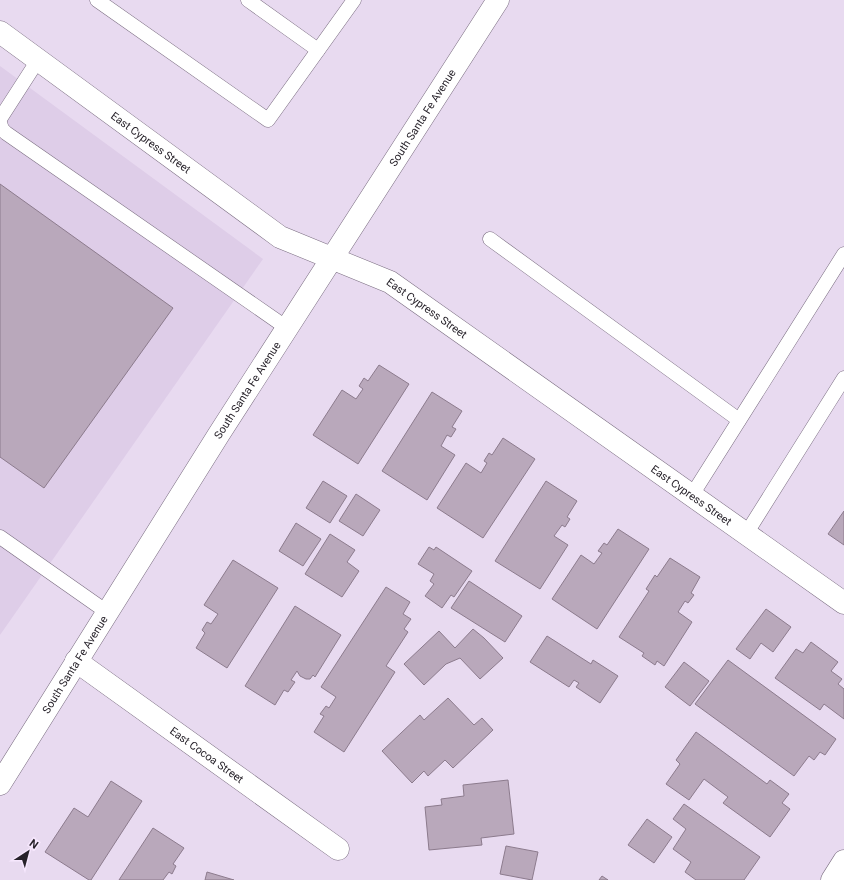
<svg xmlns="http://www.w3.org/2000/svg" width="844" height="880" viewBox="0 0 844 880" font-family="Roboto,sans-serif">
  <rect width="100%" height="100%" fill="#e8daf0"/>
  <path fill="#decde8" d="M0,66L263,259L0,635Z"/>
  <g fill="#b9a8bb" stroke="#8c7b8d">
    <path d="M0,184L173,308L44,488L0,457Z"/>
    <path d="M379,365L409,384L358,464L313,435L342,390L356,399L363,389L359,386L364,378L368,381Z"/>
    <path d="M432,392L462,411L452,427L456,429L451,437L447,435L441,446L455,455L427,500L382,471Z"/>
    <path d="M503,438L535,459L483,538L437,508L466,463L481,473L487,463L484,461L489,453L492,455Z"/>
    <path d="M323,481L347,496L330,523L306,508Z"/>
    <path d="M546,481L577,501L567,517L570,519L565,527L562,525L554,536L568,545L540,589L495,561Z"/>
    <path d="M356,494L380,510L363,536L339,521Z"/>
    <path d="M844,511V545L828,534Z"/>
    <path d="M296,523L321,539L303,566L279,551Z"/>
    <path d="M618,529L649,549L597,629L552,599L581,555L594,564L602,553L598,551L604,543L607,545Z"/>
    <path d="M330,534L355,550L347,562L359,571L342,597L305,574Z"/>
    <path d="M429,547L434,550L436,547L472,571L454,597L451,595L442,608L425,596L434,584L430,581L434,574L418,564Z"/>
    <path d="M670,558L700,577L691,593L694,595L688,603L685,601L678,612L692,622L664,666L657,661L655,665L642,656L644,653L619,637L649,591L646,589L655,575L657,577Z"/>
    <path d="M233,560L278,588L227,668L196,648L205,633L202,630L207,622L211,624L218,614L204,605Z"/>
    <path d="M469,581L522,616L505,642L451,608Z"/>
    <path d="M386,587L410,602L403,614L411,619L404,629L408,632L386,666L395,672L344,752L314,732L324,716L320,714L326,706L329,708L336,697L321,687Z"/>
    <path d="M295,606L341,635L315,677L313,675L310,679H306L300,676L297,671L291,680L295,682L288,692L284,690L275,705L245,686Z"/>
    <path d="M766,609L791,627L773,652L761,643L750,659L736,649Z"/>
    <path d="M473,629L484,638L503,658L480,679L460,658L446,664L424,685L404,664L439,631L455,648Z"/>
    <path d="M547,636L591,664L593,660L618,676L600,703L576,687L579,683L574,680L569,687L530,662Z"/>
    <path d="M811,642L838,662L831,671L842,679L838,684L844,689V719L824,704L820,710L775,678L796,649L803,653Z"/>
    <path d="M728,660L836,739L825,755L820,752L814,760L809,756L794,776L695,704Z"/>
    <path d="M684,662L709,681L690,706L665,687Z"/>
    <path d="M448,698L474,725L482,718L493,730L453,768L445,760L428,776L424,771L412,783L382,751L420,715L424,720Z"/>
    <path d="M696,732L767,784L770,780L789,794L782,803L790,809L770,837L723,803L728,797L704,779L689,800L666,784L680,764L676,760Z"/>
    <path d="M508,780L514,834L481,838L482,845L429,850L425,807L442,805L441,799L464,796L463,785Z"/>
    <path d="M111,781L142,801L91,880H89L45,852L74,808L88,817Z"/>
    <path d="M684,804L760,857L744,880H696L685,872L691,862L673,849L686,829L673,819Z"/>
    <path d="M647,819L672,837L654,863L628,845Z"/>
    <path d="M153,828L184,848L173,864L176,866L172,874L169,872L163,880H119Z"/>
    <path d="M506,846L538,852L532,880L500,874Z"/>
    <path d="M207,872L234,880H205Z"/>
    <path d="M602,876L608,880H599Z"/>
  </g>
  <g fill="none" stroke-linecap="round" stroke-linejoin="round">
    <g stroke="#7a6d80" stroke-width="15">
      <g id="service">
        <path d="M97,0L268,120L354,0"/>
        <path d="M248,0L318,50"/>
        <path d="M0,119L38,60"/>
        <path d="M0,123L2,129L6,133L287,328"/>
        <path d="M490,239L739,420"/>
        <path d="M692,495L844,254"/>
        <path d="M746,534L844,378"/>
        <path d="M0,537L107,612"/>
      </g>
    </g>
    <g stroke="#7a6d80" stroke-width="23">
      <g id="minor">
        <path id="s1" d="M0,32L280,237L390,282L844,603"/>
        <path id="s2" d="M76,661L338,849"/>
        <path d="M832,880L844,861"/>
      </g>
    </g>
    <g stroke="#7a6d80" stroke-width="23">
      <g id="secondary">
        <path id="s3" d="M0,784L219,434L498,0"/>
      </g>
    </g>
    <use href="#service" stroke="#fff" stroke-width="14"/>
    <use href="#minor" stroke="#fff" stroke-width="22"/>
    <use href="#secondary" stroke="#fff" stroke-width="22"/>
  </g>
  <g text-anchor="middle" stroke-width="4" stroke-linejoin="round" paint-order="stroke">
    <g font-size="11" fill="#27222a" stroke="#f6e7fd">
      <text dy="4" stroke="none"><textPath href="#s3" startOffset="789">South Santa Fe Avenue</textPath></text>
      <text dy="4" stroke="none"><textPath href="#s1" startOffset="187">East Cypress Street</textPath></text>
      <text dy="4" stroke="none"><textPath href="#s1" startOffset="511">East Cypress Street</textPath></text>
      <text dy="4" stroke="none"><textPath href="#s3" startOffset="465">South Santa Fe Avenue</textPath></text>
      <text dy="4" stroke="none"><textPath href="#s1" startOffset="835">East Cypress Street</textPath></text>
      <text dy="4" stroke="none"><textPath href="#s3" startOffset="141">South Santa Fe Avenue</textPath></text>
      <text dy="4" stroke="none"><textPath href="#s2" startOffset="161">East Cocoa Street</textPath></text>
    </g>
  </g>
  <g transform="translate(28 852) rotate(36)" stroke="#f6e7fd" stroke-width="3" paint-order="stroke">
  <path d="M0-3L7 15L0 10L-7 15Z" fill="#27222a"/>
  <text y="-6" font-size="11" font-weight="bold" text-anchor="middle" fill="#27222a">N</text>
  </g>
</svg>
